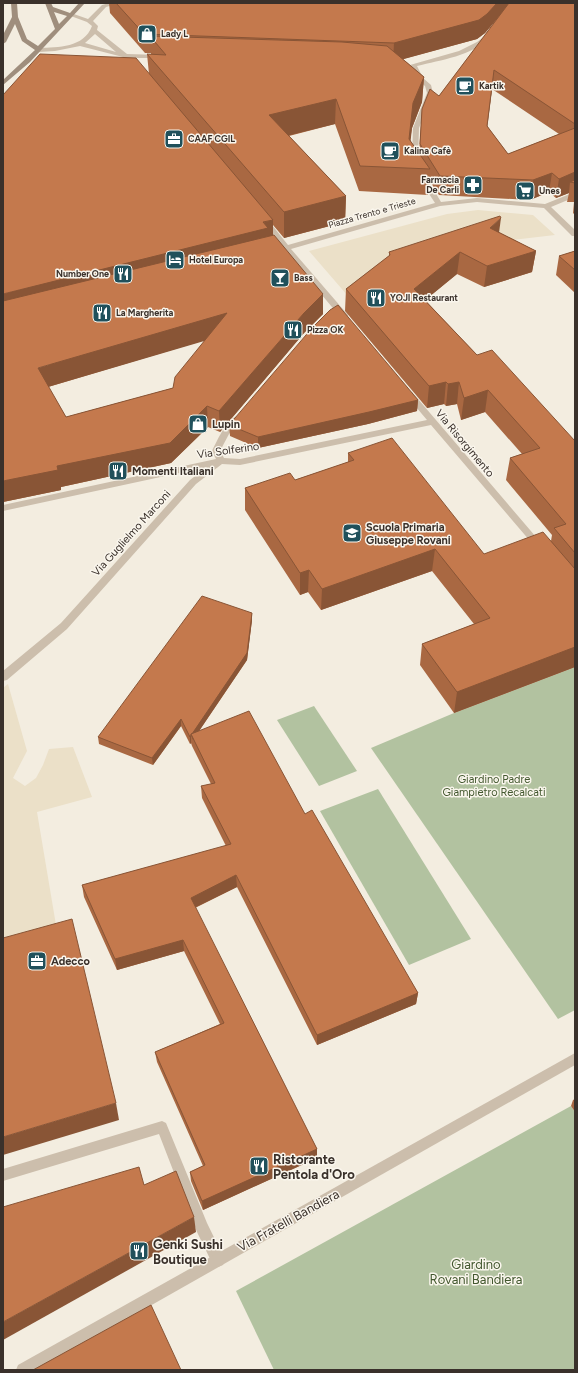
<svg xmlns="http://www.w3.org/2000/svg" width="578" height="1373" viewBox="0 0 578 1373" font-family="Figtree,sans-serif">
  <rect width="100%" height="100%" fill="#f3ede0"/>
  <g fill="#b2c2a0">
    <path d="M575,667V1010L558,1019L371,748L454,713Z"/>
    <path d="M314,706L357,771L319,786L277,720Z"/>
    <path d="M378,789L471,939L409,965L320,811Z"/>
    <path d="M571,1106L575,1112V1370H274L236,1291Z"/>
  </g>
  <g fill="#ebe0c8">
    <path d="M478,210L533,215L555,235L478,244L354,303L309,251L447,214Z"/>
    <path d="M8,684L27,751L13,778L25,786L36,778L43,765L49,749L73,747L92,797L37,812L57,931L3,948V688Z"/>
  </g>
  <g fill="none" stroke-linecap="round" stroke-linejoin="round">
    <path fill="#ccbeac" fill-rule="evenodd" d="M162,1121L166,1123L207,1223L225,1260L223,1265L218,1267L213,1265L197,1232L159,1134L3,1181V1169Z"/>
    <g fill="#ccbeac" fill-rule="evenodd">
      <path d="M109,3H120L106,7L93,21L98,26L97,30L127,54L160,55L163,57L162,58H130L138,67L135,69L123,57L80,46L55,51L39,52L36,50L39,48C58,47 84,48 92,26L87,22L68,15L71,13L88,19L102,5ZM95,34L116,52L85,43Z"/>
      <path d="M485,36L490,37C472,56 441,60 417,66L423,78L431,85L433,93L419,128L418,159L416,160H412L413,128L427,93L425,86L418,80L410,65L459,51L477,42Z"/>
      <path d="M419,175H425L441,202L477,198L545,204L575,192V197L551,207L575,230V236H572L544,208L477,202L440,206L291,249L348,315V319H342L285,251H279L278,249L282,247L261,222L265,220H268L288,245L435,203L418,177Z"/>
      <path d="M409,391L412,392L542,544L544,546L542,548H536L431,425L240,465L222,464L196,484L67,629L7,680L3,681V671L61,623L190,480L207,467L3,511V505L216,459L212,451C217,441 226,420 237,416L241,419L229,434L220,451L224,458L240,459L427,420L405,394Z"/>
      <path d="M575,1053V1065L37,1370H16L18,1365Z"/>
    </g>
    <path fill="#9f8e7d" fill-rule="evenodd" d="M11,3H17L18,17L27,39L38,46L55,29L45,3H51L53,7L70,13L79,3H85L30,62L3,85V80L35,50L22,41L15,24L6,42L3,44V35L12,17ZM54,12L67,16L59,24Z"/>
  </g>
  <g fill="#a96842" fill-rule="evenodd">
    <path d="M109,3H575V215L573,213L574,202H567L569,193L556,198L549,192L530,200L439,195L429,180L428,195L359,191L335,124L289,136L346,196L345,222L284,238L273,225V235L323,314L304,333L220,432L208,427L171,463L61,487V490L3,502L149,74L147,54H151V53H145L110,13ZM498,18L439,96L422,109L419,153L410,140L412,128L422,102L424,77L403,59L477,39L485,33ZM492,89L559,134L508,154L487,126ZM205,340L173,388L66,417L48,387Z"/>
    <path d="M499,232L536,251L532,272L484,287L457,274L425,300L477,355L575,441V667L454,713L420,665L422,644L474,624L432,571L321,610L308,592L300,595L245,510V488L295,480L348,462V453L484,554L551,541L552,535L506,480L510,458L522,454L485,412L461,420L457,404L446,406L444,404L427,408L345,311L346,289L389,256V252Z"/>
    <path d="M575,251V293L556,275L559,256Z"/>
    <path d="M418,400L417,411L368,424L258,448L230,436L229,425Z"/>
    <path d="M252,613V620L247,660L199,731L305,814L418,993L416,1004L317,1045L237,887L195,908L317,1149V1158L203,1210L191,1181L190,1172L203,1166L157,1062L155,1052L220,1024L184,951L117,970L84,897L82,885L226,846L202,798L201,786L211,784L192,746L191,743L190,744L181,726L153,765L99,744L98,737Z"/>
    <path d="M575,1099V1112L571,1106L573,1100Z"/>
  </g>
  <g fill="#895536">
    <path d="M497,3H510L485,33L477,39L393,62L394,43Z"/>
    <path d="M494,70L492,89L485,145L487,126Z"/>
    <path d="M424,77L422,102L412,128L408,164L409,139L413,103Z"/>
    <path d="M336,99L335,124L270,140L269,115Z"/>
    <path d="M575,172V183L570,182L569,193L556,198L559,179Z"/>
    <path d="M552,173L549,192L530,200L533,180Z"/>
    <path d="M346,196L345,222L284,238V212Z"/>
    <path d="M501,218L498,240L490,228Z"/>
    <path d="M273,220V240L3,315V294Z"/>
    <path d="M536,251L532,272L484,287L487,266Z"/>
    <path d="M460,252L457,274L412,311L414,289Z"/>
    <path d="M323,294V314L304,333L220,432L219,411L304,313Z"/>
    <path d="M227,313L228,334L41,389L38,368Z"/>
    <path d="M446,382L444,404L427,408L429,386Z"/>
    <path d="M459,382L457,404L446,406L448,384Z"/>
    <path d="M488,390L485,412L461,420L464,398Z"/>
    <path d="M418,400L417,411L368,424L258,448V437Z"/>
    <path d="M207,406L208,427L171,463L61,487V490L3,502V481L57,466Z"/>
    <path d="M435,549L432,571L321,610L322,589Z"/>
    <path d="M309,570L308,592L300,595V573Z"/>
    <path d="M252,613V620L247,660L193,740L191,735Z"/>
    <path d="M575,647V667L454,713L457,692Z"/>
    <path d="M181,719V726L153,765L152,758Z"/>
    <path d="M191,735V743L190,744V737Z"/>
    <path d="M236,875L237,887L192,909L191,898Z"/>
    <path d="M183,940L184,951L117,970L115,959Z"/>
    <path d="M418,993L416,1004L317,1045V1035Z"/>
    <path d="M116,1103L119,1120L3,1155V1137Z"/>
    <path d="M317,1149V1158L203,1210L202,1201Z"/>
    <path d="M194,1217L196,1232L3,1340V1322Z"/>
  </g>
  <g fill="#c4794d" stroke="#895536" fill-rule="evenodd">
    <path d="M116,3H497L487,14L479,20L394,43L144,34Z"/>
    <path d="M509,3H575V124L494,70L487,126L508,154L575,128V172L559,179L552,173L533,180L440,176L420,144L422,109L430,89L439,96Z"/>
    <path d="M150,36L342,42L387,46L424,77L413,103L409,139L430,169L360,166L336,99L269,115L346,196L284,212L147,54L166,55Z"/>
    <path d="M40,54L136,58L273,220L263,222L268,228L3,294V95Z"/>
    <path d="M575,180V183L570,182Z"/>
    <path d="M500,216L501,218L490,228L536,251L487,266L460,252L414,289L477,355L492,350L575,441V553L554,528L566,524L510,458L540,448L488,390L464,398L459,382L448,384L446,382L429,386L346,289L390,255L389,252Z"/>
    <path d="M274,235L323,294L304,313L219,411L207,406L170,443L57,466L58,470L3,481V301ZM227,313L175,377L173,388L66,417L38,368Z"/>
    <path d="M575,251V270L559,256Z"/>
    <path d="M338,305L418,400L369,412L258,437L229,425L312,328L330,310Z"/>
    <path d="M392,438L484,554L543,532L575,569V647L457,692L422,644L490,618L435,549L322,589L309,570L300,573L245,488L290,473L295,480L354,460L348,453Z"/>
    <path d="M202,596L252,613L247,653L192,734H191V735L190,737L181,719L152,758L98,737Z"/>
    <path d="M249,711L305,814L312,810L418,993L317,1035L236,875L191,898L317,1149L202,1201L190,1172L205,1165L155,1052L224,1023L183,940L115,959L82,885L231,844L201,786L215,783L191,734Z"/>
    <path d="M72,919L116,1103L3,1137V938Z"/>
    <path d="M139,1167L144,1185L176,1171L194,1217L3,1322V1207Z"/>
    <path d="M151,1305L181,1370H33Z"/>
  </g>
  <defs>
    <g id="shop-square" transform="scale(1)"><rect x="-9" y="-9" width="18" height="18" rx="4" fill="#20505b" stroke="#faf6ed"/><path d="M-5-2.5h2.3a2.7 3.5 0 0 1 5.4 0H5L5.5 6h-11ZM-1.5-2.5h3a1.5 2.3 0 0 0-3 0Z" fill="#fff"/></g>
    <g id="cafe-square" transform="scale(1)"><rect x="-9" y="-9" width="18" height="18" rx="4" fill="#20505b" stroke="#faf6ed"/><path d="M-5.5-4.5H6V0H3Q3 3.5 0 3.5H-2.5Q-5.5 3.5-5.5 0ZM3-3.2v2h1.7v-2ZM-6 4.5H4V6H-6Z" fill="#fff"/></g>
    <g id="office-square" transform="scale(1)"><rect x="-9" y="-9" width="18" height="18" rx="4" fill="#20505b" stroke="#faf6ed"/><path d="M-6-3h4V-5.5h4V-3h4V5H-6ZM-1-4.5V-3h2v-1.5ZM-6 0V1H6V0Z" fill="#fff"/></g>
    <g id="pharmacy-square" transform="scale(1)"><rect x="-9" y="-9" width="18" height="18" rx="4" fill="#20505b" stroke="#faf6ed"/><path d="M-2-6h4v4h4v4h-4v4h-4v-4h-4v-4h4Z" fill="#fff"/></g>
    <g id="supermarket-square" transform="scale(1)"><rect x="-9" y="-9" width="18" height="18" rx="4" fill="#20505b" stroke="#faf6ed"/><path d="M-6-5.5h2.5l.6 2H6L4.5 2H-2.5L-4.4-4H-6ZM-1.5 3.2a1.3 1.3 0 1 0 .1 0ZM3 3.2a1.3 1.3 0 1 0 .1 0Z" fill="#fff"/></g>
    <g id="hotel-square" transform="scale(1)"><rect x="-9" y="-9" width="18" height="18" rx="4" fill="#20505b" stroke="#faf6ed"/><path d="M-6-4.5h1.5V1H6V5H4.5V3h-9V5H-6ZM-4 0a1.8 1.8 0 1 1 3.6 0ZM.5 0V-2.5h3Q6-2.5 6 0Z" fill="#fff"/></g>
    <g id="restaurant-square" transform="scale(1)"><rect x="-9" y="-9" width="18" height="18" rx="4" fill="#20505b" stroke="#faf6ed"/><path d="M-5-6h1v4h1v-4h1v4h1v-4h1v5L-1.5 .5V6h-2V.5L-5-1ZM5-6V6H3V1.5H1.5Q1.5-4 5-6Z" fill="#fff"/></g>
    <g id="bar-square" transform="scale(1)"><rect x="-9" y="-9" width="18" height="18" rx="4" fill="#20505b" stroke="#faf6ed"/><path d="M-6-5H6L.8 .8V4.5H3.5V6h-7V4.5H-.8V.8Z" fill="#fff"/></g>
    <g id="school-square" transform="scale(1)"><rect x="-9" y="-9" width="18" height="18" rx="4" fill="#20505b" stroke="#faf6ed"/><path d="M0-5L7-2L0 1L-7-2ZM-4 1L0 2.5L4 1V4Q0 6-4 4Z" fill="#fff"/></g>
  </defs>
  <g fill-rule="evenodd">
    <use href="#shop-square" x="147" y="34"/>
    <use href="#cafe-square" x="465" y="86"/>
    <use href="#office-square" x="174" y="139"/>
    <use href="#cafe-square" x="390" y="151"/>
    <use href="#pharmacy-square" x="473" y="185"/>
    <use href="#supermarket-square" x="525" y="191"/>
    <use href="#hotel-square" x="175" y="260"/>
    <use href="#restaurant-square" x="123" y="274"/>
    <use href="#bar-square" x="280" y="278"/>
    <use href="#restaurant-square" x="376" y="298"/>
    <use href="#restaurant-square" x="102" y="313"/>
    <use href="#restaurant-square" x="293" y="330"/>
    <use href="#shop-square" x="198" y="424"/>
    <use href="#restaurant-square" x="118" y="471"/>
    <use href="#school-square" x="352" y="533"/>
    <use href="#office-square" x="37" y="961"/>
    <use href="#restaurant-square" x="259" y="1166"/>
    <use href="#restaurant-square" x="139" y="1251"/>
  </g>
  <g text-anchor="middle" stroke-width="3" stroke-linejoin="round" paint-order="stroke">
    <g font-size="9" font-weight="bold" fill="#3a312b" stroke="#faf6ed" text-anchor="start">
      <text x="161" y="37">Lady L</text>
      <text x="479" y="89">Kartik</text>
      <text x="188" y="142">CAAF CGIL</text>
      <text x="404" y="154">Kalina Cafè</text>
      <text x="459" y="183" text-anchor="end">Farmacia<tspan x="459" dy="10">De Carli</tspan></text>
      <text x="539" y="194">Unes</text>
      <text x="189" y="263">Hotel Europa</text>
      <text x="109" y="277" text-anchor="end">Number One</text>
      <text x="294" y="281">Bass</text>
      <text x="390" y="301">YOJI Restaurant</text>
      <text x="116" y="316">La Margherita</text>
      <text x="307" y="333">Pizza OK</text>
    </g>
    <g font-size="9" fill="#3a312b" stroke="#faf6ed">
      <text transform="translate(372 213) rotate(-16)" y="3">Piazza Trento e Trieste</text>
    </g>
    <g font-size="11" font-weight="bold" fill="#3a312b" stroke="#faf6ed" text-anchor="start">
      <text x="212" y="428">Lupin</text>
      <text x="132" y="475">Momenti Italiani</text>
      <text x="366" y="531">Scuola Primaria<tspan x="366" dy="13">Giuseppe Rovani</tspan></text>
      <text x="51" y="965">Adecco</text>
    </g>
    <g font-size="11" fill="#3a312b" stroke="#faf6ed">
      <text transform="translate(465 443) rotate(50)" y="4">Via Risorgimento</text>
      <text transform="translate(228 450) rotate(-8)" y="4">Via Solferino</text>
      <text transform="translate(131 533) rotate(-48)" y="4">Via Guglielmo Marconi</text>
    </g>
    <g font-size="11" fill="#43582f" stroke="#faf6ed">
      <text x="494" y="783">Giardino Padre<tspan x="494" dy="13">Giampietro Recalcati</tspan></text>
    </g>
    <g font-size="13" font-weight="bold" fill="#3a312b" stroke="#faf6ed" text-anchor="start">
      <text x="273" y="1164">Ristorante<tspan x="273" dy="15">Pentola d'Oro</tspan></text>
      <text x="153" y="1249">Genki Sushi<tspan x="153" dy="15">Boutique</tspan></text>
    </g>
    <g font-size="13" fill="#3a312b" stroke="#faf6ed">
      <text transform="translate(288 1220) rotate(-29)" y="5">Via Fratelli Bandiera</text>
    </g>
    <g font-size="13" fill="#43582f" stroke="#faf6ed">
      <text x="476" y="1269">Giardino<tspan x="476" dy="15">Rovani Bandiera</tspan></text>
    </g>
  </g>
  <rect width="578" height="1373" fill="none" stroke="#3a312b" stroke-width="8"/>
</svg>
